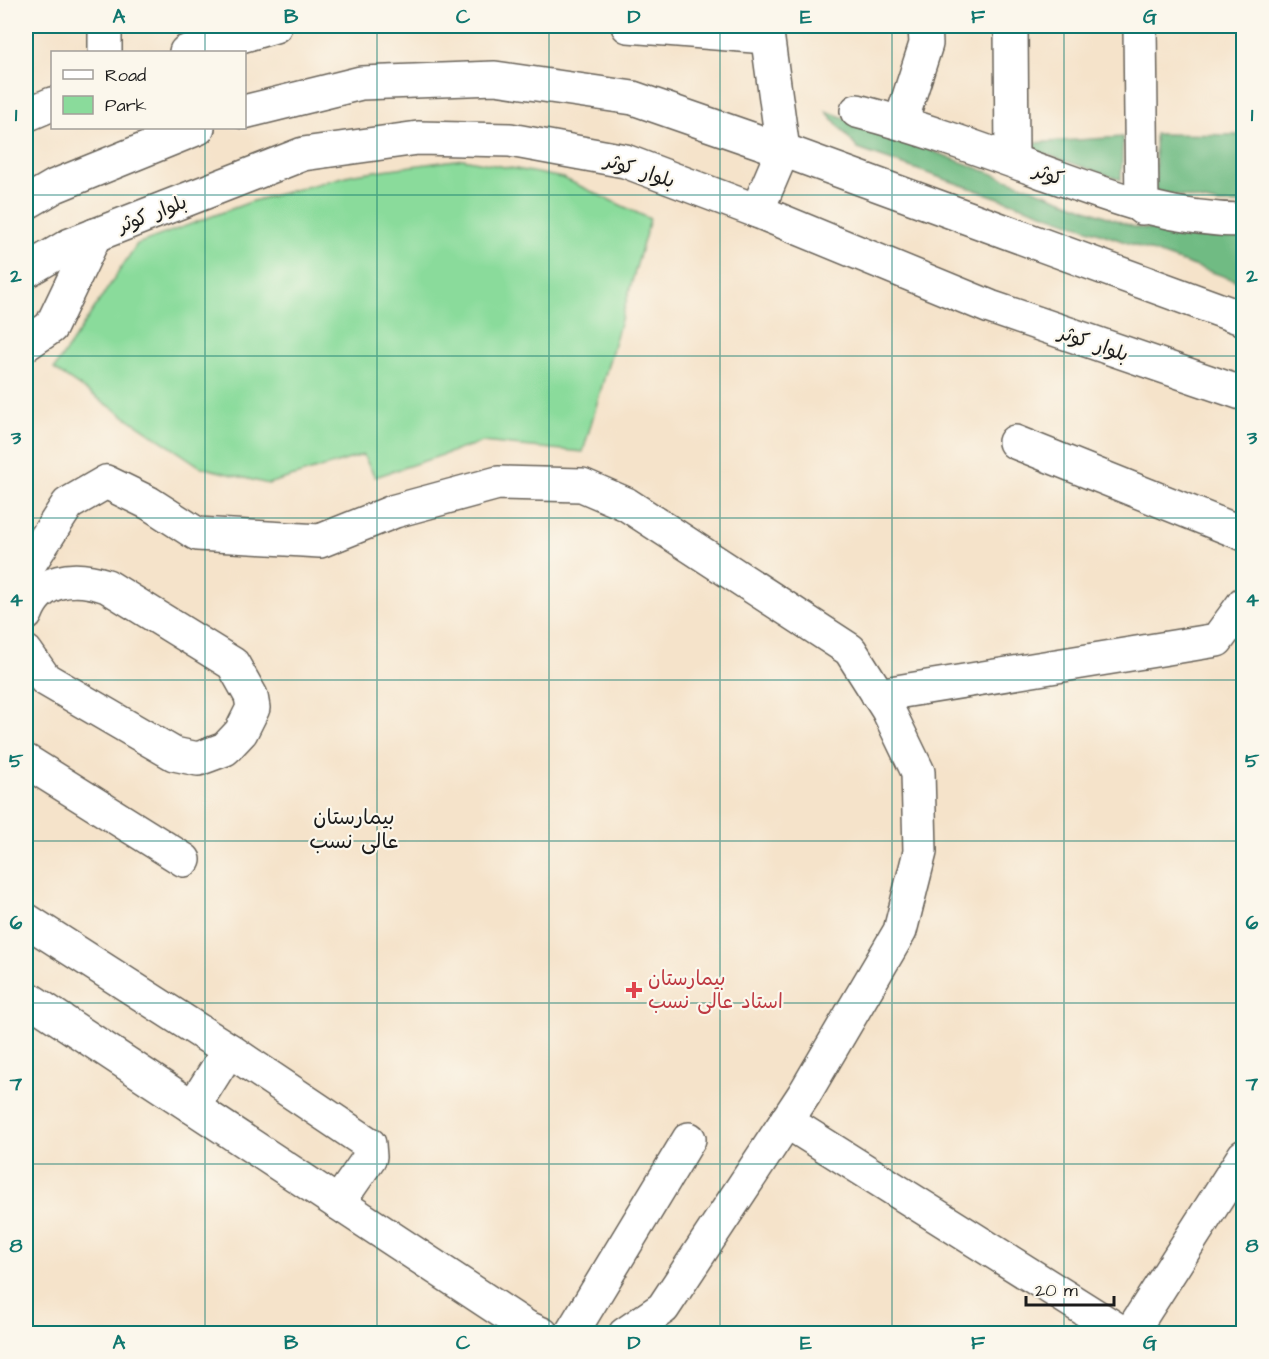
<svg xmlns="http://www.w3.org/2000/svg" width="1269" height="1359" viewBox="0 0 1269 1359" font-family="'Architects Daughter','Playpen Sans Arabic',sans-serif">
  <rect width="100%" height="100%" fill="#fbf7ec"/>
  <filter id="ink" filterUnits="userSpaceOnUse"><feTurbulence type="fractalNoise" baseFrequency=".0167" numOctaves="2"/><feDisplacementMap in="SourceGraphic" scale="12" xChannelSelector="R" yChannelSelector="G"/><feConvolveMatrix kernelMatrix="1 2 1 2 8 2 1 2 1" color-interpolation-filters="sRGB"/></filter>
  <filter id="wash" filterUnits="userSpaceOnUse"><feTurbulence type="fractalNoise" baseFrequency=".008" numOctaves="4" result="noise"/><feDisplacementMap in="SourceGraphic" scale="24" xChannelSelector="R" yChannelSelector="G"/><feGaussianBlur stdDeviation="1.35" result="paint"/><feColorMatrix in="noise" values="0 0 0 0 0 0 0 0 0 0 0 0 0 0 0 0 0 1.4 0 .05"/><feComposite in="paint" operator="in"/></filter>
  <g filter="url(#wash)">
    <rect width="100%" height="100%" fill="#f5e3ca"/>
    <path fill="#8adb9b" stroke="#537c5c" stroke-width="1.5" d="M463,159L563,178L650,219L583,452L482,442L375,477L363,455L268,484L201,467L54,369L137,244L253,201L354,174Z"/>
    <g fill="#6fbb83" stroke="#466c50" stroke-width="1.5">
      <path d="M826,111L1134,227L1204,237L1243,238V283L858,149Z"/>
      <path d="M1155,134L1243,135V204H1219L1156,191Z"/>
      <path d="M1123,137L1121,180L1016,144Z"/>
    </g>
  </g>
  <g filter="url(#ink)">
    <g fill="none" stroke-linecap="round" stroke-linejoin="round">
      <g stroke="#686259" stroke-width="36">
        <g id="minor">
          <path d="M105,26V52"/>
          <path d="M628,26L766,37"/>
          <path d="M766,26L783,150"/>
          <path d="M1011,26L1012,160"/>
          <path d="M1140,26L1142,208"/>
          <path d="M186,52L275,26"/>
          <path d="M857,111C919,127 980,149 1040,171C1110,196 1168,220 1244,220"/>
          <path d="M26,115L52,104"/>
          <path d="M901,122L926,44L925,26"/>
          <path d="M26,344L51,327L95,235"/>
          <path d="M1015,442L1244,534"/>
          <path d="M26,569L68,504L106,482L149,503L197,534L320,541L395,511L498,483L582,485L626,504L850,650L888,710L918,772L920,852L900,931L805,1093L663,1308L625,1334"/>
          <path d="M26,614C39,578 74,575 107,586L233,664L251,696L253,708L241,732L225,749L198,759L174,754L45,679L26,652"/>
          <path d="M878,695L1217,640L1244,603"/>
          <path d="M26,761L184,860"/>
          <path d="M26,920L229,1050L369,1144L370,1157L338,1203"/>
          <path d="M26,997L526,1327L542,1334"/>
          <path d="M193,1107L229,1050"/>
          <path d="M786,1121L1124,1334"/>
          <path d="M571,1334L689,1139"/>
          <path d="M1130,1334L1244,1156"/>
        </g>
      </g>
      <g stroke="#686259" stroke-width="36">
        <g id="major">
          <path d="M244,112L361,83L495,78L633,98L783,150L1244,319"/>
          <path d="M26,203L55,186L198,128"/>
          <path d="M757,211L783,150"/>
          <path d="M26,271L70,245L303,154L418,138L510,140L625,161L757,211L990,307L1244,394"/>
        </g>
      </g>
      <use href="#minor" stroke="#fff" stroke-width="33"/>
      <use href="#major" stroke="#fff" stroke-width="33"/>
    </g>
  </g>
  <path fill="none" stroke="#0f766e" stroke-width="1.5" stroke-opacity="0.55" d="M205,26V52M377,26V1334M549,26V1334M720,26V1334M892,26V1334M1064,26V1334M205,128V1334M26,195H1244M26,356H1244M26,518H1244M26,680H1244M26,841H1244M26,1003H1244M26,1164H1244"/>
  <path fill="#e0444e" stroke="#fbf7ec" stroke-width="2" d="M631 981h6v6h6v6h-6v6h-6v-6h-6v-6h6z"/>
  <g text-anchor="middle" stroke-width="4.5" stroke-linejoin="round" paint-order="stroke">
    <g font-size="20" fill="#1c1c1c" stroke="#fbf7ec">
      <text transform="translate(640 170) rotate(18)" y="7">بلوار کوثر</text>
      <text transform="translate(1049 174) rotate(20)" y="7">کوثر</text>
      <text transform="translate(152 213) rotate(-21)" y="7">بلوار کوثر</text>
      <text transform="translate(1094 343) rotate(19)" y="7">بلوار کوثر</text>
    </g>
    <g font-size="20" fill="#be3a42" stroke="#fbf7ec" text-anchor="start">
      <text x="648" y="985">بیمارستان<tspan x="648" dy="23">استاد عالی نسب</tspan></text>
    </g>
    <g font-size="21" fill="#1c1c1c" stroke="#fbf7ec">
      <text x="354" y="824">بیمارستان<tspan x="354" dy="24">عالی نسب</tspan></text>
    </g>
  </g>
  <rect width="1269" height="1359" fill="none" stroke="#fbf7ec" stroke-width="66"/>
  <rect x="51" y="51" width="195" height="78" fill="#fbf7ec" stroke="#a29f99" stroke-width="1.5"/>
  <rect x="63" y="70" width="30" height="9" fill="#ffffff" stroke="#a29f99" stroke-width="1.5"/>
  <text x="105" y="81" font-size="18" fill="#1c1c1c">Road</text>
  <rect x="63" y="96" width="30" height="18" fill="#8adb9b" stroke="#a29f99" stroke-width="1.5"/>
  <text x="105" y="111" font-size="18" fill="#1c1c1c">Park</text>
  <path d="M1026 1296v9h88v-9" fill="none" stroke="#1c1c1c" stroke-width="3"/>
  <text x="1035" y="1296" font-size="18" fill="#1c1c1c" stroke="#fbf7ec" stroke-width="4.5" paint-order="stroke">20 m</text>
  <rect x="33" y="33" width="1203" height="1293" fill="none" stroke="#0f766e" stroke-width="2"/>
  <g font-size="20" text-anchor="middle" font-weight="bold" fill="#0f766e">
    <text x="119" y="23">A</text>
    <text x="291" y="23">B</text>
    <text x="463" y="23">C</text>
    <text x="634" y="23">D</text>
    <text x="806" y="23">E</text>
    <text x="978" y="23">F</text>
    <text x="1150" y="23">G</text>
    <text x="16" y="121">1</text>
    <text x="1252" y="121">1</text>
    <text x="16" y="282">2</text>
    <text x="1252" y="282">2</text>
    <text x="16" y="444">3</text>
    <text x="1252" y="444">3</text>
    <text x="16" y="606">4</text>
    <text x="1252" y="606">4</text>
    <text x="16" y="767">5</text>
    <text x="1252" y="767">5</text>
    <text x="16" y="929">6</text>
    <text x="1252" y="929">6</text>
    <text x="16" y="1090">7</text>
    <text x="1252" y="1090">7</text>
    <text x="16" y="1252">8</text>
    <text x="1252" y="1252">8</text>
    <text x="119" y="1349">A</text>
    <text x="291" y="1349">B</text>
    <text x="463" y="1349">C</text>
    <text x="634" y="1349">D</text>
    <text x="806" y="1349">E</text>
    <text x="978" y="1349">F</text>
    <text x="1150" y="1349">G</text>
  </g>
</svg>
